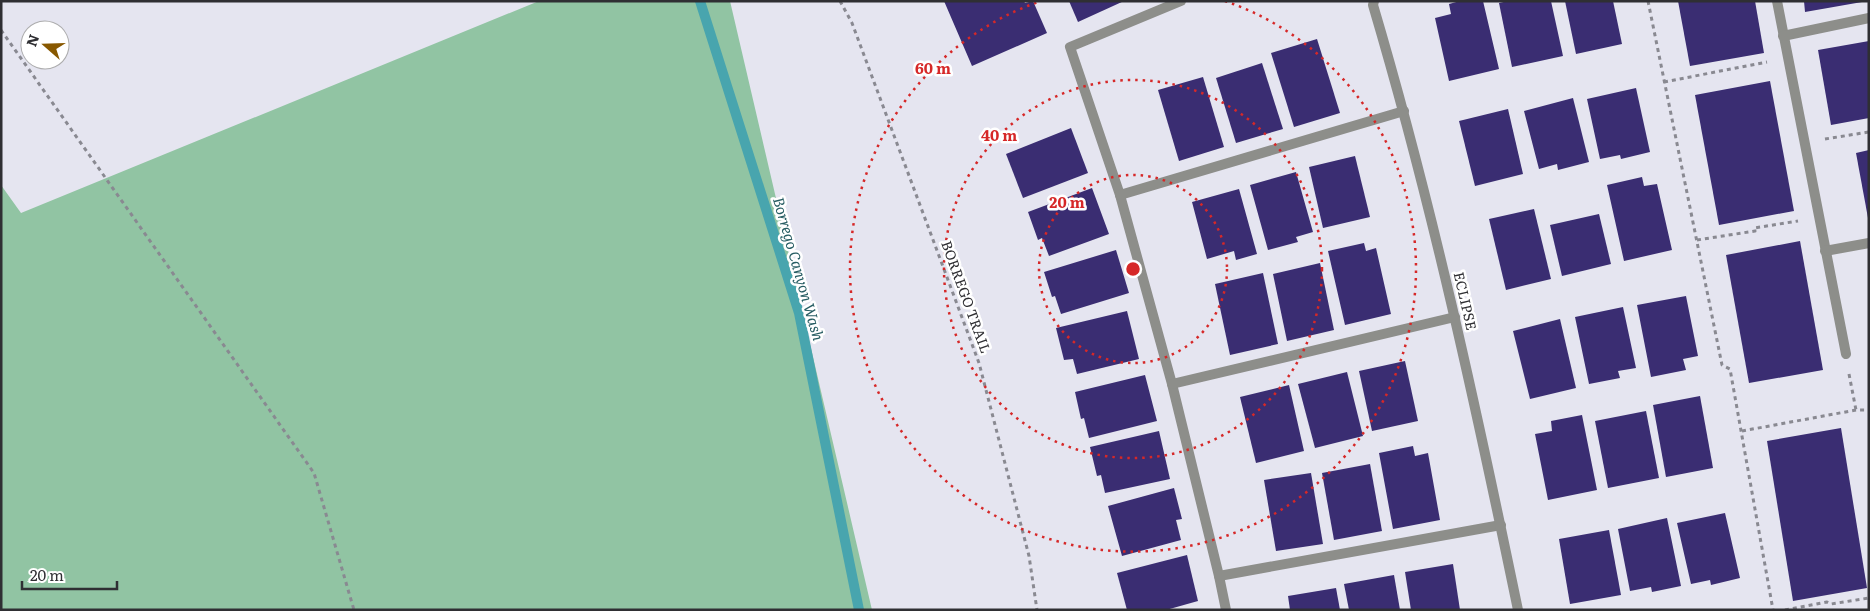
<svg xmlns="http://www.w3.org/2000/svg" width="1870" height="611" viewBox="0 0 1870 611" font-family="Literata,serif">
  <rect width="100%" height="100%" fill="#e5e5f0"/>
  <path fill="#91c4a3" d="M539,1H730L872,610H1V185L21,213Z"/>
  <g fill="none" stroke-linecap="round" stroke-linejoin="round">
    <path stroke="#48a5ae" stroke-width="10" d="M700,1L799,313L859,610"/>
  </g>
  <g fill="#3a2d72">
    <path d="M944,1H1024L1025,3L1033,1L1047,33L972,66Z"/>
    <path d="M1069,1H1124L1078,22Z"/>
    <path d="M1460,1H1483L1499,69L1449,81L1435,18L1451,14L1449,4Z"/>
    <path d="M1508,1H1551L1563,56L1512,67L1499,3Z"/>
    <path d="M1565,1H1613L1622,44L1576,54Z"/>
    <path d="M1678,1H1755L1764,53L1690,66Z"/>
    <path d="M1804,1H1862V2L1805,12Z"/>
    <path d="M1317,39L1340,113L1294,127L1271,53Z"/>
    <path d="M1869,41V118L1831,125L1818,50Z"/>
    <path d="M1262,63L1283,129L1236,143L1216,78Z"/>
    <path d="M1203,77L1224,147L1179,161L1158,90Z"/>
    <path d="M1770,81L1794,211L1719,225L1695,95Z"/>
    <path d="M1636,88L1650,152L1621,159L1620,155L1600,159L1587,99Z"/>
    <path d="M1573,98L1589,162L1558,170L1557,164L1539,169L1524,111Z"/>
    <path d="M1508,109L1523,174L1475,186L1459,121Z"/>
    <path d="M1071,128L1088,173L1023,198L1006,154Z"/>
    <path d="M1869,150V218H1868L1856,153Z"/>
    <path d="M1355,156L1370,217L1323,228L1309,167Z"/>
    <path d="M1296,172L1313,232L1296,237L1298,242L1268,250L1250,185Z"/>
    <path d="M1642,177L1644,186L1657,184L1672,250L1624,261L1607,185Z"/>
    <path d="M1092,188L1109,234L1049,256L1042,238L1038,240L1028,212Z"/>
    <path d="M1239,189L1257,254L1236,260L1234,251L1207,259L1192,202Z"/>
    <path d="M1534,209L1551,279L1506,290L1489,219Z"/>
    <path d="M1599,214L1611,264L1562,276L1550,225Z"/>
    <path d="M1800,241L1823,370L1749,383L1726,255Z"/>
    <path d="M1364,243L1366,251L1376,248L1391,314L1345,325L1328,251Z"/>
    <path d="M1116,250L1129,293L1061,314L1055,296L1052,297L1044,272Z"/>
    <path d="M1320,263L1334,330L1287,341L1273,274Z"/>
    <path d="M1263,273L1278,344L1230,355L1215,284Z"/>
    <path d="M1686,296L1698,356L1683,359L1686,370L1651,377L1637,305Z"/>
    <path d="M1623,307L1636,368L1618,371L1620,378L1589,384L1575,317Z"/>
    <path d="M1127,311L1139,359L1077,374L1073,359L1064,360L1056,328Z"/>
    <path d="M1560,319L1576,388L1530,399L1513,331Z"/>
    <path d="M1405,361L1418,421L1372,431L1359,371Z"/>
    <path d="M1347,372L1363,436L1315,448L1298,384Z"/>
    <path d="M1145,375L1157,421L1089,438L1084,418L1081,419L1075,392Z"/>
    <path d="M1289,385L1304,451L1256,463L1240,397Z"/>
    <path d="M1700,396L1713,468L1666,477L1653,405Z"/>
    <path d="M1646,411L1659,478L1608,488L1595,421Z"/>
    <path d="M1582,415L1597,490L1548,500L1535,434L1552,431L1551,421Z"/>
    <path d="M1841,428L1867,588L1793,601L1767,441Z"/>
    <path d="M1159,431L1170,479L1105,493L1101,475L1097,476L1090,447Z"/>
    <path d="M1413,446L1415,456L1428,453L1440,520L1393,529L1379,453Z"/>
    <path d="M1370,464L1382,531L1334,540L1322,473Z"/>
    <path d="M1311,473L1323,544L1276,551L1264,480Z"/>
    <path d="M1174,488L1182,519L1176,520L1181,540L1122,556L1108,506Z"/>
    <path d="M1725,513L1740,578L1711,585L1710,580L1691,584L1677,523Z"/>
    <path d="M1667,518L1681,586L1652,592L1651,587L1630,591L1618,529Z"/>
    <path d="M1609,530L1621,595L1570,604L1559,539Z"/>
    <path d="M1187,555L1198,601L1166,610H1127L1117,573Z"/>
    <path d="M1453,564L1460,610H1411L1405,572Z"/>
    <path d="M1394,575L1400,610H1349L1344,584Z"/>
    <path d="M1336,588L1340,610H1290L1288,596Z"/>
  </g>
  <g fill="none" stroke-linecap="round" stroke-linejoin="round">
    <g stroke="#898991" stroke-width="3" stroke-dasharray="4 4" stroke-linecap="butt">
      <path d="M840,1L852,23L979,363L1029,556L1037,610"/>
      <path d="M1648,1L1722,365L1730,369L1773,610"/>
      <path d="M1,30L314,473L354,610"/>
      <path d="M1664,82L1767,62"/>
      <path d="M1825,139L1869,132"/>
      <path d="M1697,240L1755,231L1754,228L1798,221"/>
      <path d="M1849,374L1856,410"/>
      <path d="M1742,431L1856,410H1869"/>
      <path d="M1785,610L1827,602L1831,604L1869,598"/>
    </g>
    <g stroke="#8d8e8a" stroke-width="10">
      <path d="M1181,1L1070,47L1120,195L1172,384L1219,576L1226,610"/>
      <path d="M1120,195L1404,111"/>
      <path d="M1172,384L1455,317"/>
      <path d="M1219,576L1501,525"/>
    </g>
    <g stroke="#8d8e8a" stroke-width="10">
      <path d="M1374,1L1373,5C1432,204 1476,407 1518,610"/>
      <path d="M1777,1L1846,354"/>
      <path d="M1783,36L1869,18"/>
      <path d="M1825,251L1869,243"/>
    </g>
  </g>
  <g fill="none" stroke="#d62828" stroke-width="2.5" stroke-dasharray="2.5 5">
    <circle cx="1133" cy="269" r="94"/>
    <circle cx="1133" cy="269" r="189"/>
    <path d="M1225 1A283 283 0 1 1 1041 1"/>
  </g>
  <g text-anchor="middle" stroke-width="5" stroke-linejoin="round" paint-order="stroke">
    <g font-size="14" fill="#2f2f33" stroke="#fff">
      <text transform="translate(966 297) rotate(70)" y="5">BORREGO TRAIL</text>
      <text transform="translate(1465 301) rotate(77)" y="5">ECLIPSE</text>
    </g>
    <g font-size="15" font-style="italic" fill="#275d63" stroke="#fff">
      <text transform="translate(798 269) rotate(74)" y="5">Borrego Canyon Wash</text>
    </g>
  </g>
  <circle cx="1133" cy="269" r="8" fill="#d62828" stroke="#fff" stroke-width="2.5"/>
  <g font-size="15" text-anchor="middle" font-weight="bold" fill="#d62828" stroke="#fff" stroke-width="5" stroke-linejoin="round" paint-order="stroke">
    <text x="933" y="74">60 m</text>
    <text x="999" y="141">40 m</text>
    <text x="1067" y="208">20 m</text>
  </g>
  <rect width="1870" height="611" fill="none" stroke="#2f2f33" stroke-width="5"/>
  <g transform="translate(45 45) rotate(290)"><circle r="24" fill="#ffffff" stroke="#acacad"/>
  <path d="M0-4L9 19L0 12L-9 19Z" fill="#885800"/>
  <text y="-8" font-size="14" font-weight="bold" text-anchor="middle" fill="#2f2f33">N</text>
  </g>
  <path d="M22 581v8h95v-8" fill="none" stroke="#2f2f33" stroke-width="2.5"/>
  <text x="30" y="581" font-size="15" fill="#2f2f33" stroke="#ffffff" stroke-width="4" paint-order="stroke">20 m</text>
</svg>
